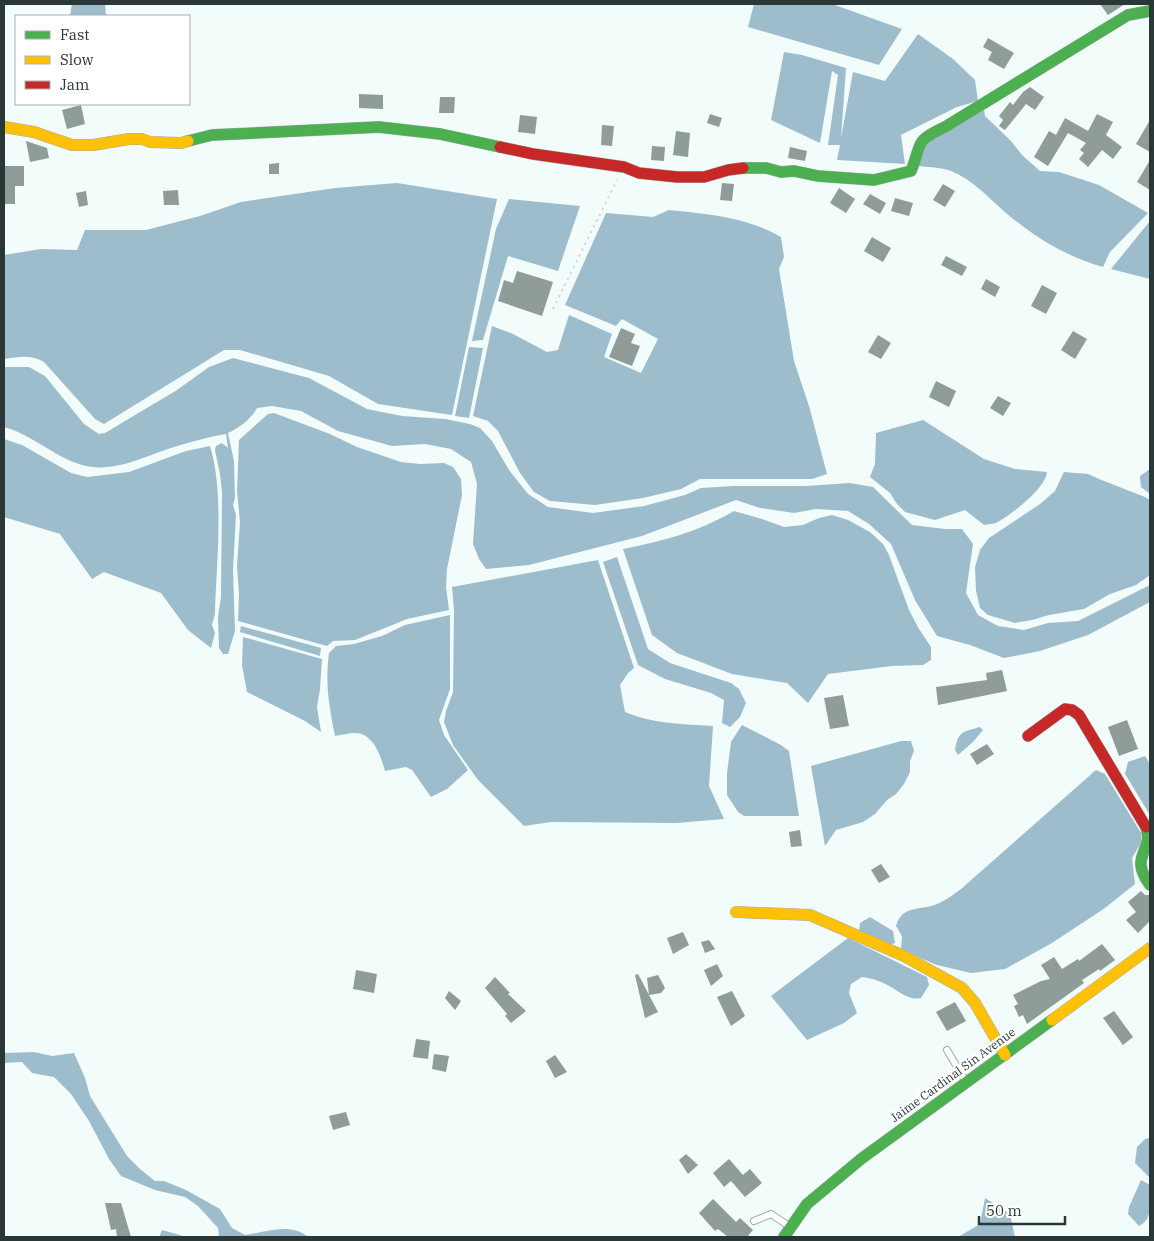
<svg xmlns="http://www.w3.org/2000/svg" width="1154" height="1241" viewBox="0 0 1154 1241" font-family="'IBM Plex Serif',serif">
  <rect width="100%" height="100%" fill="#f2fcfa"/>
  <g fill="#9dbdcd">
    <path d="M72,4H105L106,16H70Z"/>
    <path d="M754,4H832L902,29L879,65L748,27Z"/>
    <path d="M918,34L953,59L975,80L978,101L957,107L901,135L905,164L837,160L840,145H828L838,75L832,71L820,143L771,120L784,52L802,55L846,68L841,138L853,72L885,81Z"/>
    <path d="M984,109L985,116L1011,141L1023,156L1040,171L1059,172L1099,185L1148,213L1110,252L1103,267C1065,256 1036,238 1006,213C989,198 973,180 951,171C941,167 927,167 917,166L928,140Z"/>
    <path d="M397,183L497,199L452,415L378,404L329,376L240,350H224L104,424L95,419L44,362C31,354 18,357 4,359V255L41,249L77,250L85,230H146L200,216L241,202L335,188Z"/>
    <path d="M509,199L580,206L558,271L508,256L483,340L472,341L496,229Z"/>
    <path d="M669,210C707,214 747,217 781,237L784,257L779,269L794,361L809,406L827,474L812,479H700L681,489L643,498L595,505L550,501L534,492L520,473L498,431L488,421L473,416L492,326L511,333L547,352L558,350L569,315L612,334L604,357L641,373L658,339L622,319L616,326L565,305L606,213L653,217Z"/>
    <path d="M1150,221V279L1111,269Z"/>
    <path d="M469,347L483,348L469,418L455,416Z"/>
    <path d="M233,358L309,378L367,409L402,416L445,419L470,424L480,428L492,441L509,470L528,494L548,507L593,513L644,506L685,495L701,488L733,486H806L850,483L873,487L912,525L945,529H962L973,544L966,593L978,615L998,626L1024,630L1048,623L1078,621L1150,585V602L1088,635L1040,651L1004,658L970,645L937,636L915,600L891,544L869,524L848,511L816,509L794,513L760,508L736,500L642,536L529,565L486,569L479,559L473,544L477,484L471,462L451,449L425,444L392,446L338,431L301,411L272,406L257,408C250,420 240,427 228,433L234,461L235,498L233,505L236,515L233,570L235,631L228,654H223L219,648L218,617L221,597L222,492L220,474L215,450L216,446L222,443L228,448L226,434C208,437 191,442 174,447C145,456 113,474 82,465C54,457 33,435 4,427V367H29L45,376L84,424L99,434L105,433L177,390L209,367Z"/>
    <path d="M274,413L330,434L357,447L401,462L420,464L444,463L453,467L461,479L462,495L447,569L446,587L449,610L407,619L355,640L333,641L327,646L238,621L239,594L237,566L240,522L237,491L239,440L268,414Z"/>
    <path d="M923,420L984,459L1015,469L1047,472C1046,488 1010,516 996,523C993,524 988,524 984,525L965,510L935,520L905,512L897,504L890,493L870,477L875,464L876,433Z"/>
    <path d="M4,439L22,445L71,473L87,477L129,472L186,451L210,446C225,496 216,563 215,614L212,625L215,633L211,648L188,630L161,593L104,572L92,579L60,534L4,517Z"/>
    <path d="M1150,469V494L1141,487L1140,476Z"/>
    <path d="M1064,472L1088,474L1099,479L1145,497L1150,500V575L1136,585L1110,594L1084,609L1049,615L1032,620L1015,623L988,615L980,608L976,591L975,567L980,550L989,538L1040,504L1055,491Z"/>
    <path d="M734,511L762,519L784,527L803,525L819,518L832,515L848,520L870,532L883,544L889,555L909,610L919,629L931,647V660L923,665L892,666L828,674L808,703L787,683L732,674L677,653L652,635L623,549C663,541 698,532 734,511Z"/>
    <path d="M617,557L648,649L670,663L731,683L739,689L746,703L740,717L730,727L722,723L724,700L711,693L665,679L638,665L603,562Z"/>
    <path d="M598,560L634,668L628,673L620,685L625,712C653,724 683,724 713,726L709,786L724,819L676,823L551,822L524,826L478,780L453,745L444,722L446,711L453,692L454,610L452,587Z"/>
    <path d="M450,615V689L439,720L444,735L468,770L447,789L431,797L412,770L406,767L385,771C381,757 374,733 355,733C349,733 342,735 335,736C329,705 325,685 329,653L336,646L354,644L382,636L405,625Z"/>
    <path d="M241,626L321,648L320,656L240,632Z"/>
    <path d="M243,637L322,659L320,689L317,707L321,732L305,721L247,692L242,665Z"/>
    <path d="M742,725L781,745L789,751L799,816H744L738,812L727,795V773L731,742Z"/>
    <path d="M980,727L983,730L973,742L958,755L955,750C958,731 963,732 980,727Z"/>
    <path d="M901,741H911L914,751L910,761V772L904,784L896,794L887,800L875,814L863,822L836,830L825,846L811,766Z"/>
    <path d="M1145,756L1150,764V815L1125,774L1128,762Z"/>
    <path d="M1096,770L1105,774L1141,833V843L1132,858L1135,884L1105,908L1052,943L1005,969L971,973L937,965L901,950L902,936L896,926C902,904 922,911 937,904C945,901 954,894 961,889Z"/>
    <path d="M870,917L893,931L895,943L889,945L859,932L860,923Z"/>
    <path d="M848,938L927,977L929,985L921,998C909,1001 899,991 889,986C881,981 871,978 862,977L851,984L849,993L857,1013L844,1023L807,1040L771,996Z"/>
    <path d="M34,1052L52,1056L74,1053L85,1078L90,1096L127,1156L140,1169L155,1181H164L186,1190L220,1209L232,1228L245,1235C266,1232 291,1222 308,1237H219L218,1228L198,1206L185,1197L155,1190L121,1176L109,1159L89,1121L71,1094L54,1077L32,1073L22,1062L4,1063V1053Z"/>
    <path d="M1150,1138V1178L1135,1163L1137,1147L1145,1139Z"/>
    <path d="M1141,1180L1150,1185C1150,1200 1154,1219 1139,1226L1128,1214L1129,1207Z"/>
    <path d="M985,1198L1010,1214L1015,1237H958L980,1224Z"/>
    <path d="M162,1230L180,1235L184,1237H159Z"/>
  </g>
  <g fill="#909c98">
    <path d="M1100,4H1125L1108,15Z"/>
    <path d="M988,38L1014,53L1004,69L988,60L992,52L983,47Z"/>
    <path d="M1030,87L1044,97L1035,110L1026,104L1005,130L999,126L1003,120L999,116L1010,102L1013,105L1023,92Z"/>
    <path d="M359,94L383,95V109L359,108Z"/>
    <path d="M440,97H455L454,113H439Z"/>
    <path d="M81,105L85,124L67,129L62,110Z"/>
    <path d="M710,114L722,118L719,127L707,123Z"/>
    <path d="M1097,114L1113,122L1106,135L1122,147L1113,159L1102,150L1088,167L1079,159L1084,153L1080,150L1086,143L1068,133L1048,166L1034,157L1049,131L1056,135L1065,118L1088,131Z"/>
    <path d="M520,115L537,117L535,134L518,132Z"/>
    <path d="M1150,120V152L1136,144Z"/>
    <path d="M602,125L614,126L612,146L601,145Z"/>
    <path d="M676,131L690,133L688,157L673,155Z"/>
    <path d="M26,141L47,148L49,158L30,162Z"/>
    <path d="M652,146L665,147L664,161L651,160Z"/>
    <path d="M790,147L807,151L805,161L788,158Z"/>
    <path d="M1150,160V190L1137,182Z"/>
    <path d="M279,163V174H269V164Z"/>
    <path d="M4,166H24V186H15V204H5Z"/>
    <path d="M722,183L734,184L732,201L720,200Z"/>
    <path d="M943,184L955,191L945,207L933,200Z"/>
    <path d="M839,188L855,199L846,213L830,203Z"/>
    <path d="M178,190L179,205H164L163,191Z"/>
    <path d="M86,191L88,205L79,207L76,193Z"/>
    <path d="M870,194L886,203L880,214L863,204Z"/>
    <path d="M895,198L913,203L909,216L891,211Z"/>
    <path d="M872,237L891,248L883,262L864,251Z"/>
    <path d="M946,256L967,267L962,276L941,265Z"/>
    <path d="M517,271L553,282L542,316L498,301L504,280L513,283Z"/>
    <path d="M986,279L1000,287L995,297L981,289Z"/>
    <path d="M1042,285L1057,293L1046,314L1031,306Z"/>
    <path d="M621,328L635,334L631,343L640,346L632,366L609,357Z"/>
    <path d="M1073,331L1087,339L1075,359L1061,350Z"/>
    <path d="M878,335L891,343L881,359L868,352Z"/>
    <path d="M936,381L956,391L949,407L929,397Z"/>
    <path d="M998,396L1011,403L1003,416L990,408Z"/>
    <path d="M1002,670L1007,691L938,705L936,687L987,680L986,673Z"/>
    <path d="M843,695L849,726L830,729L824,698Z"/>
    <path d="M1127,720L1138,749L1119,756L1108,727Z"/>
    <path d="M987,744L994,754L977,765L970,754Z"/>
    <path d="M800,830L802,846L791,847L789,832Z"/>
    <path d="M881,864L890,877L879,883L871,870Z"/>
    <path d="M1141,891L1145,895H1150V921L1138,933L1126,920L1136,912L1128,902Z"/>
    <path d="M683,932L689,945L673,954L667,938Z"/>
    <path d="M709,940L715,949L705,953L701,942Z"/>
    <path d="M1102,944L1115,960L1100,971L1099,969L1082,980L1084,983L1027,1024L1023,1015L1019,1017L1014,1006L1018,1004L1013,995L1041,981L1050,979L1041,965L1054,957L1062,969L1078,959L1079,961Z"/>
    <path d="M717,964L723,976L711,986L704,970Z"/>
    <path d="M356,970L377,974L374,993L353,989Z"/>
    <path d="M638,974L658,1012L645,1018L635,975Z"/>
    <path d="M658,975L665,988L661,993L649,995L647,978Z"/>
    <path d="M495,977L510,993L508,994L526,1011L511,1023L505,1016L507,1014L485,988Z"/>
    <path d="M449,991L461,1001L455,1010L445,998Z"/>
    <path d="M732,991L745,1016L731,1026L717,997Z"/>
    <path d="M955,1002L966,1021L947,1031L936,1012Z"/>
    <path d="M1114,1011L1133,1037L1123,1045L1103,1018Z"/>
    <path d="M416,1039L430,1041L428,1059L413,1057Z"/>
    <path d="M434,1054L449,1056L446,1072L432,1069Z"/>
    <path d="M555,1055L567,1072L555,1078L546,1061Z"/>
    <path d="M346,1112L350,1125L333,1130L329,1116Z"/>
    <path d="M686,1154L698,1165L688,1174L679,1160Z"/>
    <path d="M729,1159L743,1175L750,1169L762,1183L745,1197L731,1181L724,1187L713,1173Z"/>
    <path d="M713,1199L736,1222L740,1218L753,1230L747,1237H728L718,1229L715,1231L699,1213Z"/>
    <path d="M105,1203H121L131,1237H117L116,1229L111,1230Z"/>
  </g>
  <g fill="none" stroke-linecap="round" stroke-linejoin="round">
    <g stroke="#a3aeac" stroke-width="8">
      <g id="lane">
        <path d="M947,1050L966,1082"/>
        <path d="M754,1221L771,1214L789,1226"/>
      </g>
    </g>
    <g stroke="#a3aeac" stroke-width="12">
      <g id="fast">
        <path d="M188,141L212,135L379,127L440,134L500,147"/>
        <path d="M743,168H766L781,172L794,171L818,176L874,180L911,171C923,142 913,142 945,127L1128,15L1150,11"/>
        <path d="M1146,827C1154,853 1128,855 1150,885"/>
        <path d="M784,1237L807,1204L861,1159L1052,1020"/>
      </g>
    </g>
    <g stroke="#a3aeac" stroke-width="12">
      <g id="slow">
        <path d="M4,127L34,132L72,145H93L129,139H142L150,142L181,143L188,141"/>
        <path d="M736,912L810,915L904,956L962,988L975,1003L1005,1055"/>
        <path d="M1052,1020L1150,948"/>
      </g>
    </g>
    <g stroke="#a3aeac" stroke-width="12">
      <g id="jam">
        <path d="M500,147L533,154L624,167L639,173L677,177H704L728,170L743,168"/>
        <path d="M1028,736L1065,709L1072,710L1079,715L1146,827"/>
      </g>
    </g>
    <path stroke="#d6d9d9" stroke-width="2" stroke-dasharray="2.5 4" stroke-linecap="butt" d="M553,309L617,180"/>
    <use href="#lane" stroke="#fdfffe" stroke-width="6"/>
    <use href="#fast" stroke="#4caf50" stroke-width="11"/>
    <use href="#slow" stroke="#ffc107" stroke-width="11"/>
    <use href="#jam" stroke="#c62828" stroke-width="11"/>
  </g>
  <g text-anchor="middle" stroke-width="5" stroke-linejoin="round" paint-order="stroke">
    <g font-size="12" fill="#293836" stroke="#fff">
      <text transform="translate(953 1075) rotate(-36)" y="4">Jaime Cardinal Sin Avenue</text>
    </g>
  </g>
  <rect width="1154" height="1241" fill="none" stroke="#293836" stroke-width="10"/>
  <rect x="15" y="15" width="175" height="90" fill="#ffffff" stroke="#a9afaf"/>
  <rect x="25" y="31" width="25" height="8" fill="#4caf50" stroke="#a9afaf"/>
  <text x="60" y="40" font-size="15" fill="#293836">Fast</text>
  <rect x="25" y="56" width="25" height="8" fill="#ffc107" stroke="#a9afaf"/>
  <text x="60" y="65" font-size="15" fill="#293836">Slow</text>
  <rect x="25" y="81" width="25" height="8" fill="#c62828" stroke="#a9afaf"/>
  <text x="60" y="90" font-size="15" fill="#293836">Jam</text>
  <path d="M979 1216v8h86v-8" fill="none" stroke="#293836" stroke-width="2.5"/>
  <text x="986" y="1216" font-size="15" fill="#293836" stroke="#ffffff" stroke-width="4" paint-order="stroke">50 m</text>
</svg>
